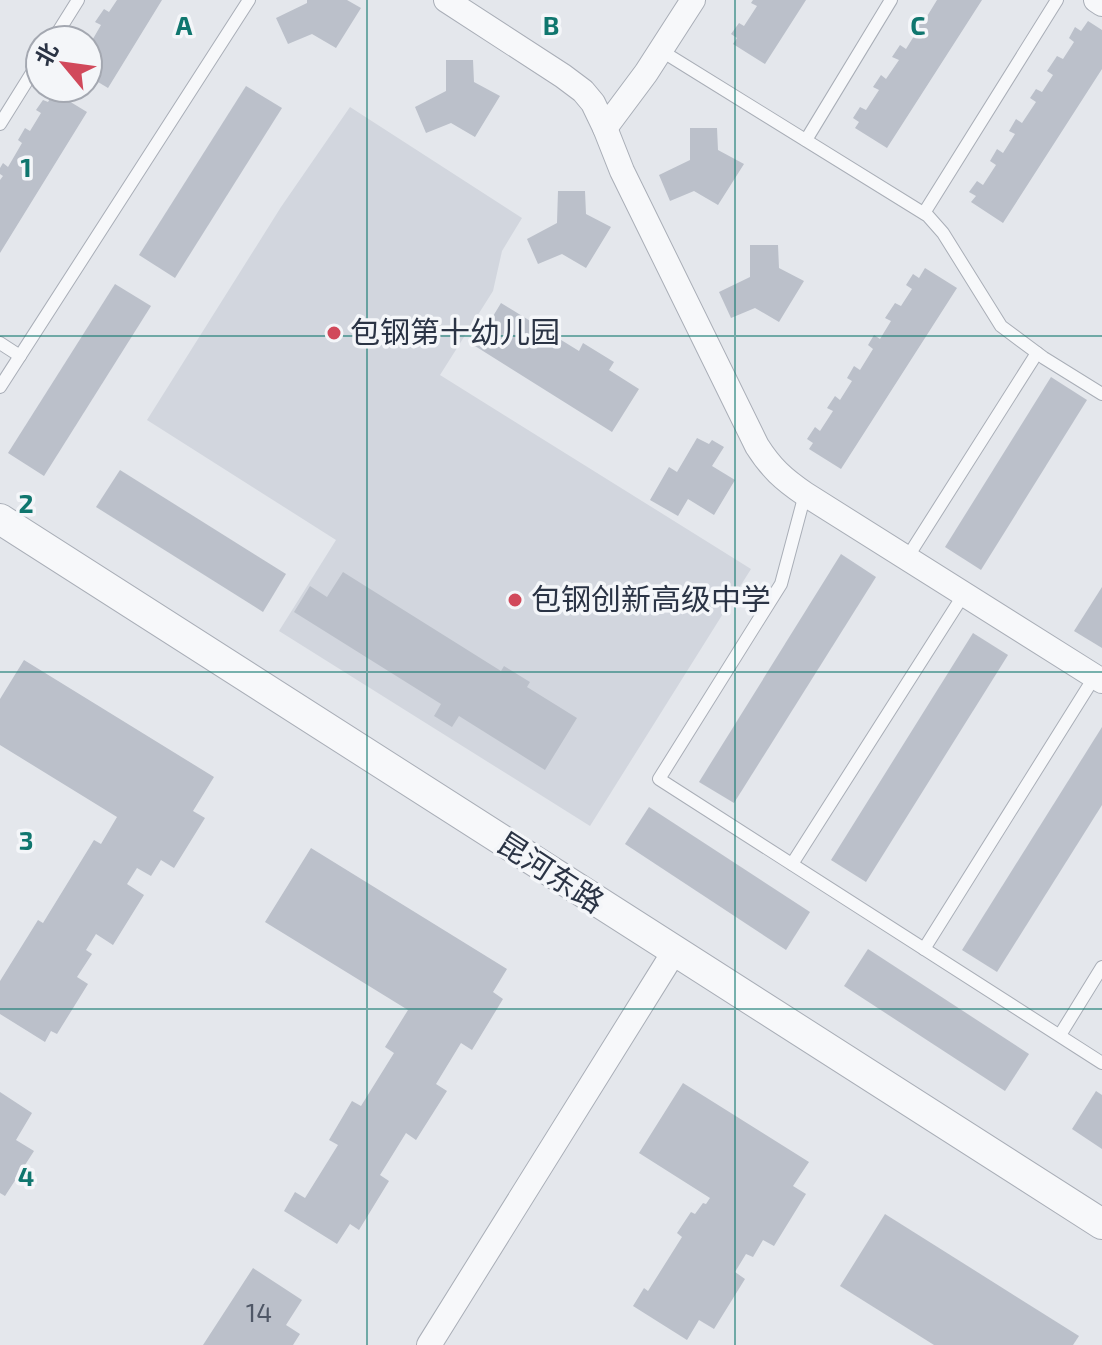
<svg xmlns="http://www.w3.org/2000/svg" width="1102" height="1345" viewBox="0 0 1102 1345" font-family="'Exo 2','Noto Sans SC',sans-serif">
  <rect width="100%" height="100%" fill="#e4e7ec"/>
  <path fill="#d2d6de" d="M350,107L522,218L502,251L493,291L440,375L751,569L590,826L279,631L336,540L147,420L281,207Z"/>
  <g fill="#bbc0ca">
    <path d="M117,0H162L108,88L88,76V43L90,44L101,25L95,22L104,9L109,12Z"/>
    <path d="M307,0H347L361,8L336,48L312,34L288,44L276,18L307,3Z"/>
    <path d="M753,0H806L765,64L733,44L737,38L731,34L739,23L744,26L757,6L751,3Z"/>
    <path d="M937,0H982L887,148L855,128L859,122L853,118L860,107L866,110L879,90L873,87L881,75L886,79L899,60L892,57L900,45L906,49L919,28L913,24L920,14L926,18Z"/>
    <path d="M1088,21L1102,30V69L1003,223L971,202L976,196L969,192L977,181L983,185L996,165L990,161L997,149L1003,153L1015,134L1009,131L1016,119L1022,123L1036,102L1030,98L1036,89L1042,92L1053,75L1047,71L1057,56L1063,59L1074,42L1069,38L1075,27L1081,31Z"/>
    <path d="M446,60H473L474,82L500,96L475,137L451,123L426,133L415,107L446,91Z"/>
    <path d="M246,86L282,108L175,278L139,255Z"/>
    <path d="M54,92L87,112L0,253V180L3,176L0,174V168L3,163L8,167L22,143L18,140L25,128L30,131L41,113L36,110L43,100L48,102Z"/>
    <path d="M690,128H717L718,150L744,164L718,205L694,191L670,201L659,175L690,160Z"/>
    <path d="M558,191H585L586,214L611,227L586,268L562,254L538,264L527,239L557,223Z"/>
    <path d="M750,245H778L779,268L804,281L779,322L755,308L731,318L719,292L750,277Z"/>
    <path d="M925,268L957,288L841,469L809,449L813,443L807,439L815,427L820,431L833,411L827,408L835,396L840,400L852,381L847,378L854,366L860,370L873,349L868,345L874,335L880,339L891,321L885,318L895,303L901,306L912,289L906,285L913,274L919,278Z"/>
    <path d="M115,284L151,306L44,476L8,453Z"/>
    <path d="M501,303L579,351L583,343L614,362L609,370L639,389L612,432L475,346Z"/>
    <path d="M1051,377L1087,400L981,570L945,547Z"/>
    <path d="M697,438L709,444L712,440L724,447L712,466L735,480L714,515L688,499L678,516L650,500L669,467L677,472Z"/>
    <path d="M120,470L286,574L263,612L96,507Z"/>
    <path d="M841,554L876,577L734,803L699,782Z"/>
    <path d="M343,572L501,671L504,666L530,682L527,687L577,718L545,770L459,716L452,727L434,716L441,704L294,612L310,586L327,597Z"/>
    <path d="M1102,587V648L1074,631Z"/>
    <path d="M973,633L1008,655L866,882L831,860Z"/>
    <path d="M24,660L214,777L193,811L205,818L174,868L161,860L151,876L137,868L127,884L144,895L113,945L96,934L86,950L92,954L77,977L88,984L57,1034L51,1031L45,1042L0,1014V981L38,920L43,923L94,840L101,844L117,817L0,745V699Z"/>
    <path d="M1102,727V805L997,972L962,950Z"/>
    <path d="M649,807L810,912L786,950L625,844Z"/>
    <path d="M311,848L507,969L493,992L503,999L472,1050L461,1043L436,1084L447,1091L416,1140L406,1133L380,1175L389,1181L359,1230L350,1224L337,1244L284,1211L295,1192L305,1198L338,1145L329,1140L352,1101L361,1106L394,1053L385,1047L408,1010L265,922Z"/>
    <path d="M868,949L1029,1054L1005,1091L844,986Z"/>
    <path d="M683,1083L809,1162L793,1186L806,1194L774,1246L763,1240L753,1257L746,1254L735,1272L745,1279L714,1329L699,1320L687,1340L633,1306L644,1288L648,1291L682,1237L677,1233L691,1212L695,1214L703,1203L706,1204L710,1198L639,1153Z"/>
    <path d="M1096,1091L1102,1095V1149L1072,1129Z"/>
    <path d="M0,1092L32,1113L16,1140L34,1151L5,1196L0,1193Z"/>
    <path d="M885,1214L1079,1336L1073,1345H934L840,1286Z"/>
    <path d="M253,1268L302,1300L286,1325L300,1334L293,1345H203Z"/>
  </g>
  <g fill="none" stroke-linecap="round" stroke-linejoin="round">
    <g stroke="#a9aeb7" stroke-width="14">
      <g id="service">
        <path d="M53,40L78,0"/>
        <path d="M660,50L928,216L943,233L1001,326L1044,358L1102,394"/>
        <path d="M0,124L40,60"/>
        <path d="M806,140L891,0"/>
        <path d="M924,213L1057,0"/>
        <path d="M0,343L20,356"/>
        <path d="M0,387L249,0"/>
        <path d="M805,494L781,584L659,779L1102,1063"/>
        <path d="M907,558L1037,353"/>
        <path d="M792,864L964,594"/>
        <path d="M924,949L1095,676"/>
        <path d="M1060,1035L1102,967"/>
      </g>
    </g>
    <g stroke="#a9aeb7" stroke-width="26">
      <g id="minor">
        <path d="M446,0L563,76L583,91L593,103L605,128L646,73L693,0"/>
        <path d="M1096,0L1102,4"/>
        <path d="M605,128L622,171L757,446C771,468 783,479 805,494L1102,681"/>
        <path d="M429,1345L674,952"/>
      </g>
    </g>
    <g stroke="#a9aeb7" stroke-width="32">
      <path id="tertiary" d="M0,519L1102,1224"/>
    </g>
    <use href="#service" stroke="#f7f8fa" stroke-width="12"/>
    <use href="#minor" stroke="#f7f8fa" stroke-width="24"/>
    <use href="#tertiary" stroke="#f7f8fa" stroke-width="30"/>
  </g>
  <path fill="none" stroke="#0f766e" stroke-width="2" stroke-opacity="0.55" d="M367,0V1345M735,0V1345M0,336H1102M0,672H1102M0,1009H1102"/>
  <g fill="#d1495b" stroke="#f4f6f9" stroke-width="3">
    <circle cx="334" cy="333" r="8"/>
    <circle cx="515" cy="600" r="8"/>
  </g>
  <g text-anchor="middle" stroke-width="7" stroke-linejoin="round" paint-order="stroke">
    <g font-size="26" fill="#4f5766">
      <text x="259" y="1322">14</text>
    </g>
    <g font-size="30" fill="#2b3445" stroke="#f4f6f9" text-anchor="start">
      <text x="350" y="343">包钢第十幼儿园</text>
      <text x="531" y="610">包钢创新高级中学</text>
    </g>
    <g font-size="30" fill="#2b3445" stroke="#f4f6f9">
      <text transform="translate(550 873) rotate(33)" y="10">昆河东路</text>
    </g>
  </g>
  <g font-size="26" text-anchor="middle" font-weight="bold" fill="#0f766e" stroke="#f4f6f9" stroke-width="7" stroke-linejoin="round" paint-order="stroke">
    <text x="184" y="35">A</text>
    <text x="551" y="35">B</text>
    <text x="918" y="35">C</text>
    <text x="26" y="177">1</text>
    <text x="26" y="513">2</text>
    <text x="26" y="850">3</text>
    <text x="26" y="1186">4</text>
  </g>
  <g transform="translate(64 64) rotate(299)"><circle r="38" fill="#f4f6f9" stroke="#a4a8b1" stroke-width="2"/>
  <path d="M0-6L14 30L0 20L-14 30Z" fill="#d1495b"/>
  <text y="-12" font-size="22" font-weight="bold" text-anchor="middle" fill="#2b3445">北</text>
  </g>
</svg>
